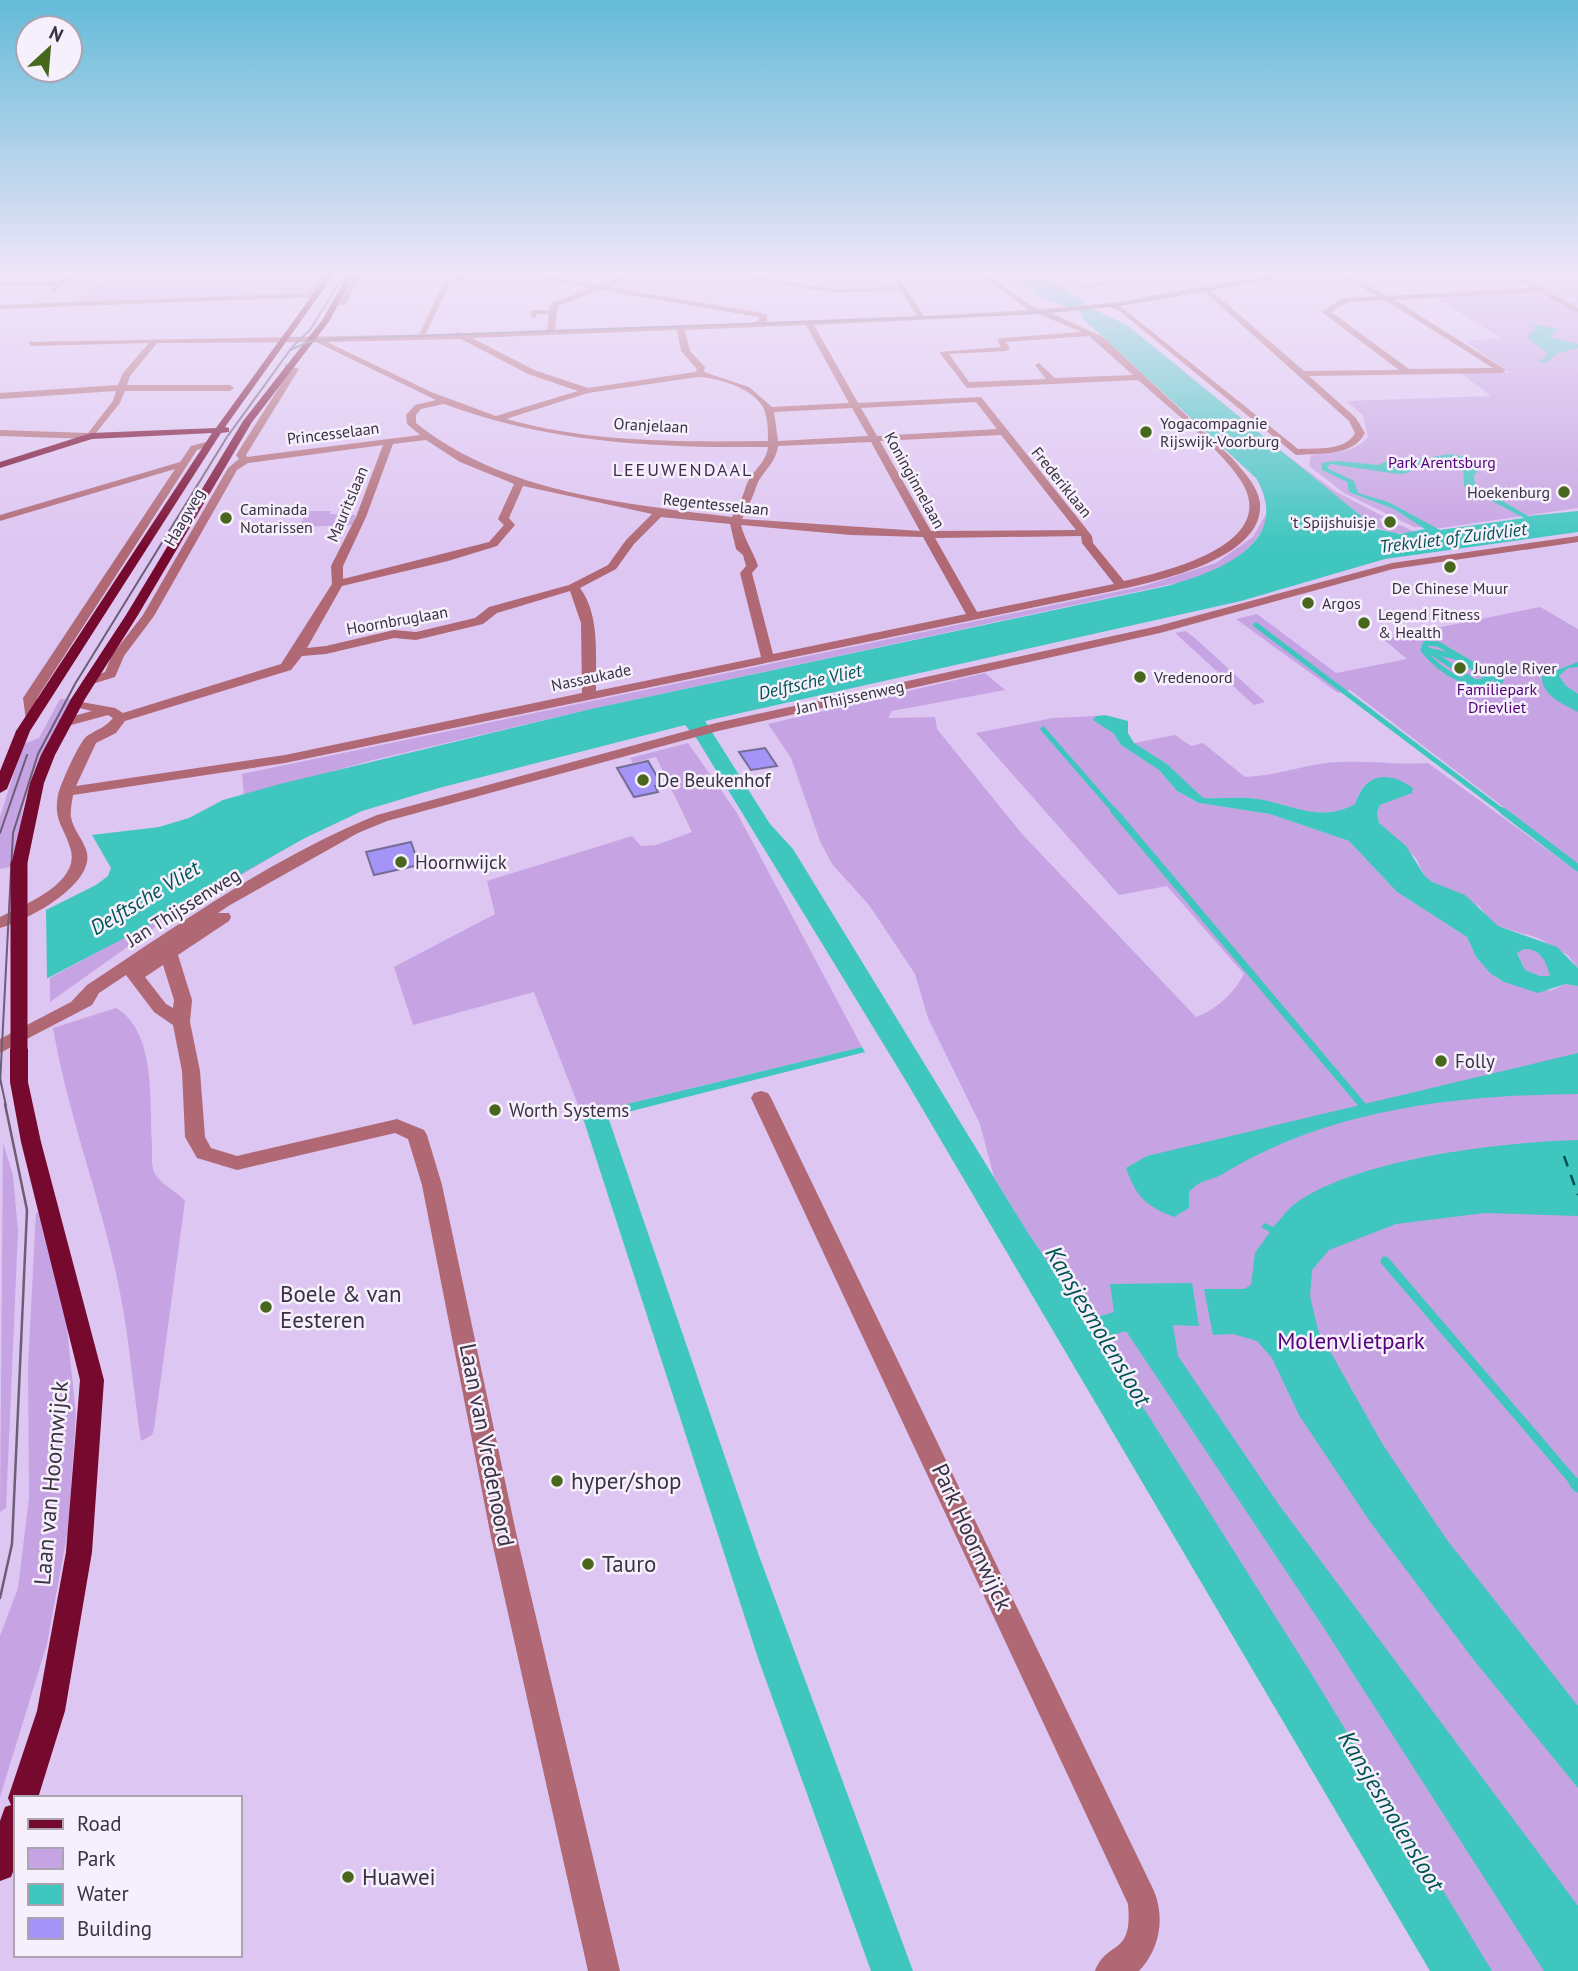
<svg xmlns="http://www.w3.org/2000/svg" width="1578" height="1971" viewBox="0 0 1578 1971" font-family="'PT Sans',sans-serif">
  <rect width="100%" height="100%" fill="#dec6f2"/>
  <g fill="#c6a3e2">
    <path d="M113,272H320L309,290L301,293L74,303Z"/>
    <path d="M1511,272L1578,273V307L1561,300L1576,302L1572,299L1574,298H1557Z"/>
    <path d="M1540,292L1578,313V508L1441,528L1414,527L1344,493L1309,466L1311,455C1331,452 1354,454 1368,437L1363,415L1346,401L1491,396L1460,373L1509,372L1465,341L1502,338L1432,296Z"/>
    <path d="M1266,440L1335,491L1384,517L1379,519L1381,522L1403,526L1416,533H1394L1369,525Z"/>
    <path d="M307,511H331L330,514L356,515L352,525L299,527Z"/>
    <path d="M1268,511C1263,547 1226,567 1195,579L591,709L373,760L244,796L242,774L1144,586L1216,563L1253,537Z"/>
    <path d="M1540,607L1578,629V864L1350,690L1338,693L1236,619L1257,614L1336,673L1407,659L1383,639Z"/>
    <path d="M1186,631L1197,640L1265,702L1254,705L1175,633Z"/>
    <path d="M985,673L1005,690L892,711L888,718L935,717L937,729L1022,834L1196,1017C1215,1011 1235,992 1244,974L1167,886L1119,895L976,733L1053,718L1096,716L1094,720L1113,733L1121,745L1159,770L1177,791L1199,803L1270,814L1349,841L1397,892L1467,937L1476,957L1490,973L1550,991L1565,984L1578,986V1971H1472L994,1177L980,1124L928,1018L915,974L869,905L832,864L820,841L791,758L768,724Z"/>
    <path d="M60,699H73L34,772L23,807L15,866L0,869V817L23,744L39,738Z"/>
    <path d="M1175,735L1191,746L1203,743L1245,777C1278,776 1311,762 1341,762C1371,761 1399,765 1428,763L1578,872V968L1568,955L1538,938L1498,926L1488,918L1480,907L1432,882L1424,875L1416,858L1379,823L1377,813L1380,805L1401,797L1387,777C1367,779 1361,786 1355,804C1318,823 1295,805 1258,799C1240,796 1221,799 1202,798L1167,764L1134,743Z"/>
    <path d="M688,743L737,813L862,1047L582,1115L534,992L413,1025L394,967L495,914L487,881L632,836L641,846L656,845L692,832L656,757L633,763L630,758Z"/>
    <path d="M295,843L161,923L50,1002V978Z"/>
    <path d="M1524,949C1542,949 1546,961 1551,976H1540L1525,970L1517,952Z"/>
    <path d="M116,1008C157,1032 149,1103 152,1145C152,1152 151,1164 154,1172C160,1185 176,1190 185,1201L154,1429L152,1435L141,1441C134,1395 130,1348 122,1303C105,1209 69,1121 53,1028Z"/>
    <path d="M3,1143L13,1175L18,1231L6,1508L0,1512Z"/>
    <path d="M36,1212L43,1216L66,1318L76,1415L68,1530L47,1644L0,1797V1636L18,1588L29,1498L28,1367Z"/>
  </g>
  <g fill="#3ec6bf" fill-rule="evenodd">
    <path d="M1003,272H1041L1086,303L1082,304L1127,325L1377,529L1400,534L1425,529L1394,509L1349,492L1347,482L1322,470L1321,463L1337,461L1378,465L1394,458L1420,459L1449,454L1473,458L1480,465L1474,476L1475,485L1528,516L1578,511V532L1385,559L1241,601L705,721L770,824L793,849L1028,1233L1087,1320L1114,1312L1110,1284L1192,1283L1199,1326L1173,1325L1178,1356L1279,1505L1578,1906V1971H1544L1322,1625L1126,1331L1100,1339L1314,1678L1492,1971H1430L906,1081L697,739L685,725L439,788L362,811L305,838L155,922L0,1003V933L96,885L108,876L111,868L92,835L159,827L189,818L223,800L280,784L591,709L1167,586C1218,572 1294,543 1256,478L1081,317L1085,315H1079L1080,312L1043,298ZM1330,464L1398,474L1407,473L1423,465L1463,468L1464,486L1524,518L1440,530L1388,502L1358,493L1354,481L1327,468Z"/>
    <path d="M1532,324L1555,328L1557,332L1550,337L1578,344V348L1558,353L1546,363L1539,362L1548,354L1527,337L1536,329Z"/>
    <path d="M1578,662V667L1568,668L1559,676L1566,686L1578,694V712C1563,704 1541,695 1542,676Z"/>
    <path d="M1105,715L1128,721V733L1134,743L1167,764L1203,798C1221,799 1240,796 1258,799C1295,805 1319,823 1355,804C1365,773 1388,770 1413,788L1412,793L1380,805L1377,813L1379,823L1406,846L1424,875L1432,882L1465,895L1498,926L1557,947L1578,968V986L1565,984L1538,993L1504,982L1490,973L1476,957L1467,937L1397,892L1349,841L1270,814L1199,803L1177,791L1159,770L1121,745L1113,733L1093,720L1096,716ZM1524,949C1541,949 1546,961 1550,976H1540L1525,970L1517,953Z"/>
    <path d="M862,1047L865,1052L608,1117L758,1553L913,1971H871L759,1661L582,1115Z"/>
    <path d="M1578,1053V1094C1457,1095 1331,1109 1226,1172C1211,1182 1203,1177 1189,1192V1208L1174,1217C1146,1206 1136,1197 1126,1168L1147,1156Z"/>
    <path d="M1578,1140V1216L1485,1213L1396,1224L1329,1250L1312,1270L1310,1296L1318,1330L1383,1445L1447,1540L1578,1706V1788L1473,1659L1371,1523L1299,1415L1272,1358L1257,1341L1233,1334L1213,1335L1204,1289H1244L1251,1285L1255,1253L1270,1232L1261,1227L1265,1223L1273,1227C1279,1221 1285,1213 1291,1207C1350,1159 1503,1142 1578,1140Z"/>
  </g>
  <path fill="#dec6f2" d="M46,907L47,981L0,1006V930Z"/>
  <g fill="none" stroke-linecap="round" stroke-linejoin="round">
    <g stroke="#3ec6bf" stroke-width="5">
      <path d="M1256,625L1505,813"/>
      <path d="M1426,643L1438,644L1501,681C1473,693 1440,672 1423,650H1428L1424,646Z"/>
      <path d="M1428,650L1459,658L1490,680L1475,682Z"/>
      <path d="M1043,729L1116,813"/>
    </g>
    <g stroke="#3ec6bf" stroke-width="7">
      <path d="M1114,811L1363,1106"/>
      <path d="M1503,811L1578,868"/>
    </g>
    <path stroke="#3ec6bf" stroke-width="9" d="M1385,1261L1576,1484"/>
    <path stroke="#3ec6bf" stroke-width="11" d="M1574,1482L1578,1487"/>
    <path stroke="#005450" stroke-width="2.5" stroke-dasharray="11 9" stroke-linecap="butt" d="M1564,1156L1578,1195"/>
  </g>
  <g fill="#a494f8" stroke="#736e97" stroke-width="2">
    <path d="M765,748L777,766L751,770L739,752Z"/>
    <path d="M648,761L662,785L655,786L658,792L634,797L617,768Z"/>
    <path d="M411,842L419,865L374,875L366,852Z"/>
  </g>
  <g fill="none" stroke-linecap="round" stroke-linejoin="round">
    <path stroke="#bda8cf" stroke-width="8" stroke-dasharray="8 4.5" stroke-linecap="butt" d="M1520,272L1578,292"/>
    <g fill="#af6874" fill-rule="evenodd">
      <path d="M73,272H80L54,292L50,290L56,285L0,286V282L61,281Z"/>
      <path d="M321,272H327L315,293H321L318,297L0,309V305L307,293Z"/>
      <path d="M357,272H363L346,304L331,307V303L340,301Z"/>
      <path d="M470,272H480L450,284L426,333L419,335L444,281Z"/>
      <path d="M506,272H521L599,285L633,272H642L608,287L763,313L767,315V322L917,316L901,291L834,293L711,272H727L834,289L899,287L890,272H896L924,316L1029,310L976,272H983L1030,305L1040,309L1112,303L1200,287L1203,284L1207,286L1288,272H1303L1211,290L1304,371L1399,370L1322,312L1343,298L1377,296L1333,272H1341L1388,296L1531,288L1504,272H1512L1578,308V313L1538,292L1395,300L1506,370L1502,373L1309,376L1356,418L1365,433C1353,457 1319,453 1296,455L1121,312L1111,307L1051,313L1103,337L1232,458C1243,471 1258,486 1260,503C1265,562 1145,584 1103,593L285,763L73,795C72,802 70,811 71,817C73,830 84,840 87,853C93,886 26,921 0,928V917C22,906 79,884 71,851C65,827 53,822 58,795C60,785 79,742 87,736C97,729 105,728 113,718L108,715L64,727L59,726V720L92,711L70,706V700L115,708L123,713L281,664L332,584L331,566L356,517L383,445L248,463L237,470L154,616L124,656L115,677L89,685L82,681L105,672L112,655L143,615L228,468L239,459L236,455L290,370L285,368V364L299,369L246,455L247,457L420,435L407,424L406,415L415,405L436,400L316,342L157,343L130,376L127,385H230L234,388L230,391H125L120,403L91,439L0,436V430L88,433L113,401L116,391L0,399V393L118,385L123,373L149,343L31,346L28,342L454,334L458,332L464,334L547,331L549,314H538L534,318L530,316L532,310H550L551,303L591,288ZM600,290L759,317V320L753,323L555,330L558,306ZM1204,291L1349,421L1355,433C1346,451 1316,448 1298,449L1120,306ZM1385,300L1493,368L1409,369L1331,312L1348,302ZM1039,314L1081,332L1001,338L997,340L1001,347L939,352L967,388L1138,380C1167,406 1227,454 1244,486C1275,546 1164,572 1124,581L1093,543L1092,536L981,397L858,403L814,325ZM806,325L849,403L772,407L749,387L704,372L705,367L690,351L685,330ZM677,330L681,351L697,369L695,372L588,388L534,370L472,338ZM1089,336L1133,375L1055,378L1039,363L1035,365L1046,379L969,382L949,354L1006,351L1010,349L1006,342ZM461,339L528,374L578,391L496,416L431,392L327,342ZM698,377C719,378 752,388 763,407C768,417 768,431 768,441C682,442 590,443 506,419L588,393ZM976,402L997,429L877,436L861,408ZM444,404C549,443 657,448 768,447C766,464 751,471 746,486C743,497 738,507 732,517C625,504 503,493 416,423V415L421,409ZM852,408L868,436L778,441L774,412ZM1001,435L1076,530L931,531L880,441ZM426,440L460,462L514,484L498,519L504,525L489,542L343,579V566L366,517L393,444ZM871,442L920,531L742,519C747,508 753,498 756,487C761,472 776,464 778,446ZM523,486L652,514L626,540L608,565L569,585L489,607L475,618L416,632L394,630L326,646L307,648L342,586L448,561L497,546L515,525L509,518ZM661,517L730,524L736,549L743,555L746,566L740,573L761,657L596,691C595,657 601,617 580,588L616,569L634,544ZM741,525L851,535L923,537L966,614L773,654L752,573L758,566C753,551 745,541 741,525ZM1081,536L1082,543L1114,584L977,612L935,538ZM570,591L581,623L582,693L285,755L76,786L96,743L116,733L125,721L291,670L302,656L326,654L394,638L416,640L483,624L497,613Z"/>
      <path d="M1102,272H1109L1119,282L1082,289V285L1110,281Z"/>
      <path d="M1165,272H1174L1190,279L1184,280Z"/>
      <path d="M210,441L215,444L197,450L37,698L38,717L31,721L26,720L23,698L175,469L0,521V515L180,462L191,446Z"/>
      <path d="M1578,536V542L1393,569L1160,633L718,731L387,821L358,833L230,905L218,913H229L231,917L229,921L178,955L192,1000L190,1022L200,1071L205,1137L211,1148L237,1156L397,1119L424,1130L427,1135L442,1185L517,1537L620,1971H588L491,1537L422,1185L408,1139L395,1133L237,1170L197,1158L185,1137L182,1071L173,1025L154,1012L126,975L99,993L92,1005L0,1053V1039L71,1002L87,985C180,924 273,857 377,815L716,723L1158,626L1392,563ZM163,965L174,1000L173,1008L166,1004L145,977Z"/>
      <path d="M761,1091L768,1093L771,1098L1154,1891C1165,1918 1160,1949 1139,1971H1095C1108,1939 1133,1957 1128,1904L751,1098L754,1093Z"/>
    </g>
    <g fill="#760a2e" fill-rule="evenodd">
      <path d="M329,272H336L225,427L229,428V432L221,433L217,439L30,731L7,789L0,793V771L16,731L212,433L92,439L0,468V462L91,433L216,428Z"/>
      <path d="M349,272H355L330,320L252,422L138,615L85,699L55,755L44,783L27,865L19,870L13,868L11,865L30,783L41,755L71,699L126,615L243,421L323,319Z"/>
      <path d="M19,1043L28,1049V1082L41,1142L104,1380L92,1552L65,1711L38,1798H16V1864L11,1877L0,1881V1821L5,1807L11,1805L8,1798L37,1711L66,1552L80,1380L21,1142L10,1082V1049Z"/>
    </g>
    <g stroke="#6c5e77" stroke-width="2">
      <path d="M290,350L308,342L331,339L1021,314L1124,304L1311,272"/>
      <path d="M0,833L27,755"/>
      <path d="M0,1078L6,1106"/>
      <path d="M0,1084L13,833L38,754L75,684L227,437L293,346L310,330L346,272"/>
    </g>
    <path stroke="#6c5e77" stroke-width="2.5" d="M0,1598L12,1544L27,1210L5,1104"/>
    <path stroke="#760a2e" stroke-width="17" d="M19,865V1049"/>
  </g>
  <linearGradient id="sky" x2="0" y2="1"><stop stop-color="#64bbd8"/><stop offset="0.5" stop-color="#f0e5f9"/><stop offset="1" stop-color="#f0e5f9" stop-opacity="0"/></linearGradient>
  <rect width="1578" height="548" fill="url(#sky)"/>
  <g fill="#47671c" stroke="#f6effc" stroke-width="2.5">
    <circle cx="1146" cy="432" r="7"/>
    <circle cx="1564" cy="492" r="7"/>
    <circle cx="226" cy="518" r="7"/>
    <circle cx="1390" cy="522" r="7"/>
    <circle cx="1450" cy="567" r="7"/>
    <circle cx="1308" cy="603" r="7"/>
    <circle cx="1364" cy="623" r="7"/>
    <circle cx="1460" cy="668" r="7"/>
    <circle cx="1140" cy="677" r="7"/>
    <circle cx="643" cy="780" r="7"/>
    <circle cx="401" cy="862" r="7"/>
    <circle cx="1441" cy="1061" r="7"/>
    <circle cx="495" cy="1110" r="7"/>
    <circle cx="266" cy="1307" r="7"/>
    <circle cx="557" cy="1481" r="7"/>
    <circle cx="588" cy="1564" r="7"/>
    <circle cx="348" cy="1877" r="7"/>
  </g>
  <g text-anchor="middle" stroke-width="5" stroke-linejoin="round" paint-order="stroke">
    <g font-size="16" fill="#3a3142" stroke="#f6effc" text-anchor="start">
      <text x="1160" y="429">Yogacompagnie<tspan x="1160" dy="18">Rijswijk-Voorburg</tspan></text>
      <text x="1550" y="498" text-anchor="end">Hoekenburg</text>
      <text x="240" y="515">Caminada<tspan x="240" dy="18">Notarissen</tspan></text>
      <text x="1376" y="528" text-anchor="end">'t Spijshuisje</text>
      <text x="1450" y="594" text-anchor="middle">De Chinese Muur</text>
      <text x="1322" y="609">Argos</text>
      <text x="1378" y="620">Legend Fitness<tspan x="1378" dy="18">&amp; Health</tspan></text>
      <text x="1474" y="674">Jungle River</text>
      <text x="1154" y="683">Vredenoord</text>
    </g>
    <g font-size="16" fill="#3a3142" stroke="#f6effc">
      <text transform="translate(651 425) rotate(3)" y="6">Oranjelaan</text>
      <text transform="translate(333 433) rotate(-7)" y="6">Princesselaan</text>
      <text transform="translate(915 480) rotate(61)" y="6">Koninginnelaan</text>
      <text transform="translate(1062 482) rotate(51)" y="6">Frederiklaan</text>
      <text transform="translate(347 504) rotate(-67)" y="6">Mauritslaan</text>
      <text transform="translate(716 504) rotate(6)" y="6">Regentesselaan</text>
      <text transform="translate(184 517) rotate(-60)" y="6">Haagweg</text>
      <text transform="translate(397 620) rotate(-10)" y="6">Hoornbruglaan</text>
      <text transform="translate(591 677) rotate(-12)" y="6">Nassaukade</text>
      <text transform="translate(850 697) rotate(-12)" y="6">Jan Thijssenweg</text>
    </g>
    <g font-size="16" fill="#54027a" stroke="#f6effc">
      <text x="1442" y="468">Park Arentsburg</text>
      <text x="1497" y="695">Familiepark<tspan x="1497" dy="18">Drievliet</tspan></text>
    </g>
    <g font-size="18" letter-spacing="2" fill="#402c4f" stroke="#f6effc">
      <text x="683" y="476">LEEUWENDAAL</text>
    </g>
    <g font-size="18" font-style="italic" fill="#005450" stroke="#f6effc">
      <text transform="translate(1453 538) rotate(-7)" y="6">Trekvliet of Zuidvliet</text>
      <text transform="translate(810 682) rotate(-13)" y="6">Delftsche Vliet</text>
    </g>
    <g font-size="19" fill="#3a3142" stroke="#f6effc" text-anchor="start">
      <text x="657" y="787">De Beukenhof</text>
      <text x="415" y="869">Hoornwijck</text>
      <text x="1455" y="1068">Folly</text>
      <text x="509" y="1117">Worth Systems</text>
    </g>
    <g font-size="19" fill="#3a3142" stroke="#f6effc">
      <text transform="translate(183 907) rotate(-32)" y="7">Jan Thijssenweg</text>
    </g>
    <g font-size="21" font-style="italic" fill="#005450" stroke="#f6effc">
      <text transform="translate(145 898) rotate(-31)" y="7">Delftsche Vliet</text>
    </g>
    <g font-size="23" fill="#3a3142" stroke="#f6effc" text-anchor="start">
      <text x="280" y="1302">Boele &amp; van<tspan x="280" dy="26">Eesteren</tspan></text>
      <text x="571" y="1489">hyper/shop</text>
      <text x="602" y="1572">Tauro</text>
      <text x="362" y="1885">Huawei</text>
    </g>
    <g font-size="23" fill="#54027a" stroke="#f6effc">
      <text x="1351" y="1349">Molenvlietpark</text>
    </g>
    <g font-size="23" fill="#3a3142" stroke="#f6effc">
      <text transform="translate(487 1445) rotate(79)" y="8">Laan van Vredenoord</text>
      <text transform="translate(51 1483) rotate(-85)" y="8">Laan van Hoornwijck</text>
      <text transform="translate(972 1537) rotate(65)" y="8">Park Hoornwijck</text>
    </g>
    <g font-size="24" font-style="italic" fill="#005450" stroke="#f6effc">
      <text transform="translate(1098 1326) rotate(59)" y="8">Kansjesmolensloot</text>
      <text transform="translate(1391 1811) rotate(59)" y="8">Kansjesmolensloot</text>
    </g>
  </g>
  <rect x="14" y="1796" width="228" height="161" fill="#f6effc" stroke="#aba3b2" stroke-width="2"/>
  <rect x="28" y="1819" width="35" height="10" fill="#760a2e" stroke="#aba3b2" stroke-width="2"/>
  <text x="77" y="1831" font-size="21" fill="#3a3142">Road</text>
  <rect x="28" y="1848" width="35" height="21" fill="#c6a3e2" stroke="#aba3b2" stroke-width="2"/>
  <text x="77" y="1866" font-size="21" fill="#3a3142">Park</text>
  <rect x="28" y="1884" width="35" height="21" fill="#3ec6bf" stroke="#aba3b2" stroke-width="2"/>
  <text x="77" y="1901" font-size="21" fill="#3a3142">Water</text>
  <rect x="28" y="1918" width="35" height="21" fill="#a494f8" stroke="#aba3b2" stroke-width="2"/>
  <text x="77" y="1936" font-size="21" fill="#3a3142">Building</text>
  <g transform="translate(49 49) rotate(26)"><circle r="33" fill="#f6effc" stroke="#aba3b2" stroke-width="2"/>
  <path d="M0-5L12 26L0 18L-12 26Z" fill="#47671c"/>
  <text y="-10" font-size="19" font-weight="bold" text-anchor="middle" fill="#3a3142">N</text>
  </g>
</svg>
